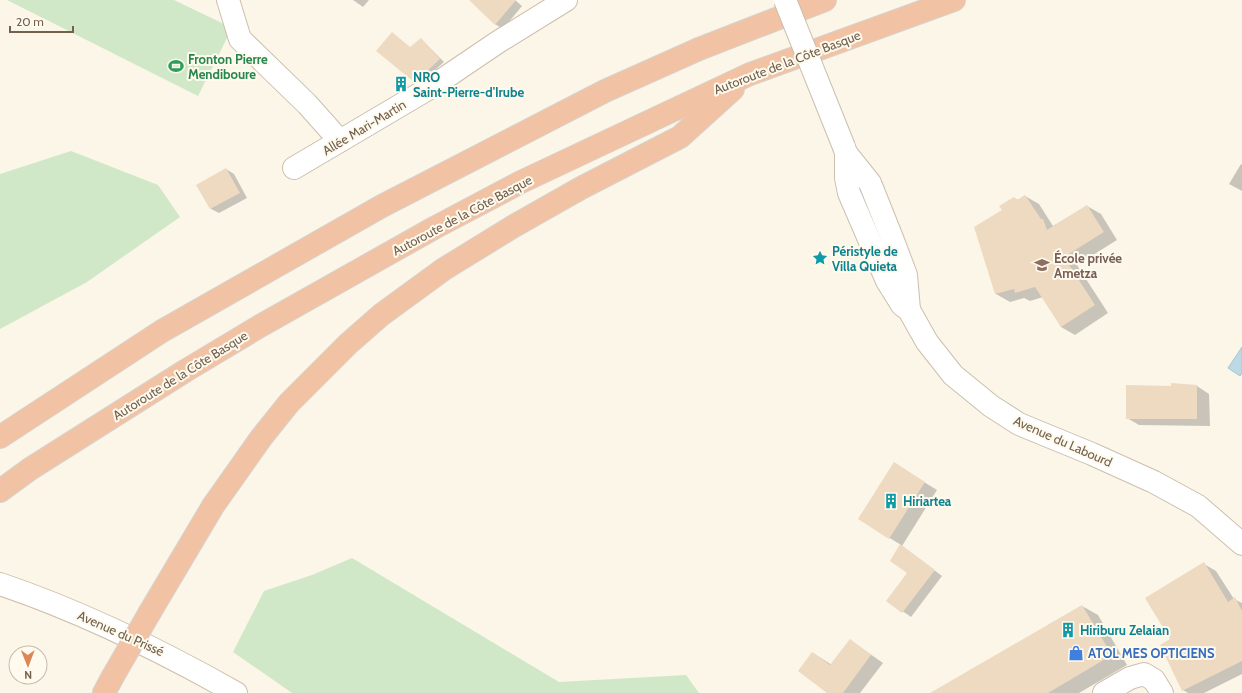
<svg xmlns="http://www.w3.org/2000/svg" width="1242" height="693" viewBox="0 0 1242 693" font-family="Cabin,sans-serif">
  <rect width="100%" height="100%" fill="#fbf6e8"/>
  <g fill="#d0e8c7">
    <path d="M7,0H174L224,24L228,36L198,96Z"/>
    <path d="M71,151L158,185L180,217L87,282L0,329V174Z"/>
    <path d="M352,558L559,682L686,675L699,693H292L233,652L264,591L312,575Z"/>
  </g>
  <path fill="#bdd9e3" stroke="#a4c7d4" d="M1242,347V373L1240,376L1228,368Z"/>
  <g fill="#0003">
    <path d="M353,0H369L363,7Z"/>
    <path d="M470,0H515L522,6L503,29L495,24Z"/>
    <path d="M421,39L444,62L427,77L417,83L413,80L411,48Z"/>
    <path d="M1241,164L1242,165V191L1229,184Z"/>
    <path d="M226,169L234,174L247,198L219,213L211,209Z"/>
    <path d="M1025,196L1039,204L1053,226L1087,206L1101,214L1117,240L1077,265L1108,313L1075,335L1061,327L1043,297L1030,301L1024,298L1010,302L996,294L1003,210L1014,198L1018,200Z"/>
    <path d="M1191,386H1197L1209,394L1210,426L1139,425L1127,418Z"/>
    <path d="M906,471L937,490L902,546L942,576L911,617L888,601L908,573L901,545L859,519Z"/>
    <path d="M1204,564L1216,571L1234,599L1242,603V674L1204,693H1188L1183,690L1172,639Z"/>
    <path d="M1082,606L1098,615L1127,665L1079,693H932Z"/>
    <path d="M850,640L883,663L860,693H829L813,653L832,665Z"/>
  </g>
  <g fill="#eed9c1">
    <path d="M469,0H516L495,25Z"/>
    <path d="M392,32L410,47L421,38L440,59L423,75L413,81L376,51Z"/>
    <path d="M226,168L240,193L210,209L196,185Z"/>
    <path d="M1025,195L1041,219H1043L1047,230L1087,205L1104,232L1064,257L1095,305L1061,327L1035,287L1015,293L1014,289L995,294L974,227L1002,210L999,206L1014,197L1017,200Z"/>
    <path d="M1171,383L1197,385V419H1126V385L1171,386Z"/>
    <path d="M894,462L925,482L889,539L858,519Z"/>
    <path d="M900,544L935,570L902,613L886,601L907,573L890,561Z"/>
    <path d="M1204,562L1228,602L1235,597L1242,611V661L1182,691L1160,645L1170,639L1145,598Z"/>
    <path d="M1082,605L1112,655L1048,693H930Z"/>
    <path d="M850,639L871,655L843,693H827L798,671L812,652L830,665Z"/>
  </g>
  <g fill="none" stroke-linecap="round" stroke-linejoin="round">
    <g stroke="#ccbfae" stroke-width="24">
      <g id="minor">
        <path d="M228,0L240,39L307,104L340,141"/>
        <path d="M294,168L433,86L498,42L566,0"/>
        <path d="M1104,693L1130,678L1144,674L1154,680L1162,693"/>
      </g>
    </g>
    <g stroke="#ccbfae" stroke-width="24">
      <g id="tertiary">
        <path d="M844,147L846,153L870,183L892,238L906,275L909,310"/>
        <path d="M846,153V178L849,193L887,281L902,305L909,310L927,342L953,375L991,406L1019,424L1092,454L1154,482L1198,506L1242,544"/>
      </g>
    </g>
    <g stroke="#cfc0ac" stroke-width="24">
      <path id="secondary" d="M0,584C83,612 160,650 236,693"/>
    </g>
    <g stroke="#d8d2cd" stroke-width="24">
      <g id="motorway">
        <path d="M0,437L162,331L382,206L605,91L699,49L825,0"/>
        <path d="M0,491L30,469L185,371L260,326L434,228L521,182L750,74L954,0"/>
        <path d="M150,612L213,506L261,438L289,403L348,344L381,315L444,269L514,226L581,188L680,137L733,89"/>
        <path d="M104,693L112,678"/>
      </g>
    </g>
    <use href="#minor" stroke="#fff" stroke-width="22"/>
    <use href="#tertiary" stroke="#fff" stroke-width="22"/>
    <use href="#secondary" stroke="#fff" stroke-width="22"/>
    <use href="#motorway" stroke="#f1c2a3" stroke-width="22"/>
    <g stroke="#ccbfae" stroke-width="24" stroke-linecap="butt">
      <path id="tertiary-bridge" d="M785,0L844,147"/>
    </g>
    <g stroke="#d8d2cd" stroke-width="24" stroke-linecap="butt">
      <path id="motorway-bridge" d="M112,678L150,612"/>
    </g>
    <use href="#tertiary-bridge" stroke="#fff" stroke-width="22"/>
    <use href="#motorway-bridge" stroke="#f1c2a3" stroke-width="22"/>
  </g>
  <defs>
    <g id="stadium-bare" transform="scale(1.2)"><path d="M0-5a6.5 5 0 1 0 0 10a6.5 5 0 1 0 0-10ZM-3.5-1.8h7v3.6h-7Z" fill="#2e9e5b" stroke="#fefaee" stroke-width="2.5" paint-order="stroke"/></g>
    <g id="building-bare" transform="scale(1.2)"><path d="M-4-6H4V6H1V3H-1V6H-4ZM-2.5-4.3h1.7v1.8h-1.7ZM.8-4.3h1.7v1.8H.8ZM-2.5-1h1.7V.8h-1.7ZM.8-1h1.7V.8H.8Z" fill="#0f9aa8" stroke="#fefaee" stroke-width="2.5" paint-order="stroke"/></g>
    <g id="sight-bare" transform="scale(1.2)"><path d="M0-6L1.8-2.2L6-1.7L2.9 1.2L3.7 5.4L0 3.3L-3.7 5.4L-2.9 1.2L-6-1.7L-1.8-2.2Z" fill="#0f9aa8" stroke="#fefaee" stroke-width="2.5" paint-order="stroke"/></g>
    <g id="school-bare" transform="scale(1.2)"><path d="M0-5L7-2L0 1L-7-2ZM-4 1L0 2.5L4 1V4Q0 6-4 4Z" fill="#8d6e63" stroke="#fefaee" stroke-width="2.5" paint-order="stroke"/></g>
    <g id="shop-bare" transform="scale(1.2)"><path d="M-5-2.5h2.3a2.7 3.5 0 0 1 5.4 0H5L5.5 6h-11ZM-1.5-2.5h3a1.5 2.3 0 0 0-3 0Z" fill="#3f7fe0" stroke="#fefaee" stroke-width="2.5" paint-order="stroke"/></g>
  </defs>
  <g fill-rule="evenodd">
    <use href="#stadium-bare" x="176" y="66"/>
    <use href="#building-bare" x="401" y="84"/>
    <use href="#sight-bare" x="820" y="258"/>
    <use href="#school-bare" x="1042" y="265"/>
    <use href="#building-bare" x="891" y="501"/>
    <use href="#building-bare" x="1068" y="630"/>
    <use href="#shop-bare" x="1076" y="653"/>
  </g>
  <g text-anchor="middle" stroke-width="4" stroke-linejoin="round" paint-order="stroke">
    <g font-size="13" font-weight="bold" fill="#27864d" stroke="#fefaee" text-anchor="start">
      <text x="188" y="64">Fronton Pierre<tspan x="188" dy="15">Mendiboure</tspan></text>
    </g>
    <g font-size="13" fill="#73604d" stroke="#fefaee">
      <text transform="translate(787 62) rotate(-21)" y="5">Autoroute de la Côte Basque</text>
      <text transform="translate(364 127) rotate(-31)" y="5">Allée Mari-Martin</text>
      <text transform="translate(462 215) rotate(-28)" y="5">Autoroute de la Côte Basque</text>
      <text transform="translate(180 375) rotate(-32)" y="5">Autoroute de la Côte Basque</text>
      <text transform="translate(1063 441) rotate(24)" y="5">Avenue du Labourd</text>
      <text transform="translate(121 633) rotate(24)" y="5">Avenue du Prissé</text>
    </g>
    <g font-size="13" font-weight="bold" fill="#0d838f" stroke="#fefaee" text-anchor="start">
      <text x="413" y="82">NRO<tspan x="413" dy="15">Saint-Pierre-d'Irube</tspan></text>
      <text x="832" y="256">Péristyle de<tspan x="832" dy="15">Villa Quieta</tspan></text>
      <text x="903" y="506">Hiriartea</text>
      <text x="1080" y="635">Hiriburu Zelaian</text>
    </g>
    <g font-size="13" font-weight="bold" fill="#785e54" stroke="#fefaee" text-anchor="start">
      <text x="1054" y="263">École privée<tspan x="1054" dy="15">Ametza</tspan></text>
    </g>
    <g font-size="13" font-weight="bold" fill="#366cbe" stroke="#fefaee" text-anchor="start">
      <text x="1088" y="658">ATOL MES OPTICIENS</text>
    </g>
  </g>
  <g transform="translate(28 665) rotate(179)"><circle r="19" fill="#fefaee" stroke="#c6bcae"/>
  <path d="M0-3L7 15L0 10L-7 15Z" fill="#dc8656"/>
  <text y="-6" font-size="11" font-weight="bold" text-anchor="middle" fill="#73604d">N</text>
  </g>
  <path d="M10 26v6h63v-6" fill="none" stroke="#73604d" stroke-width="2"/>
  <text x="16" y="26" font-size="12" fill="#73604d" stroke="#fefaee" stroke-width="3" paint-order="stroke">20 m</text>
</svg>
